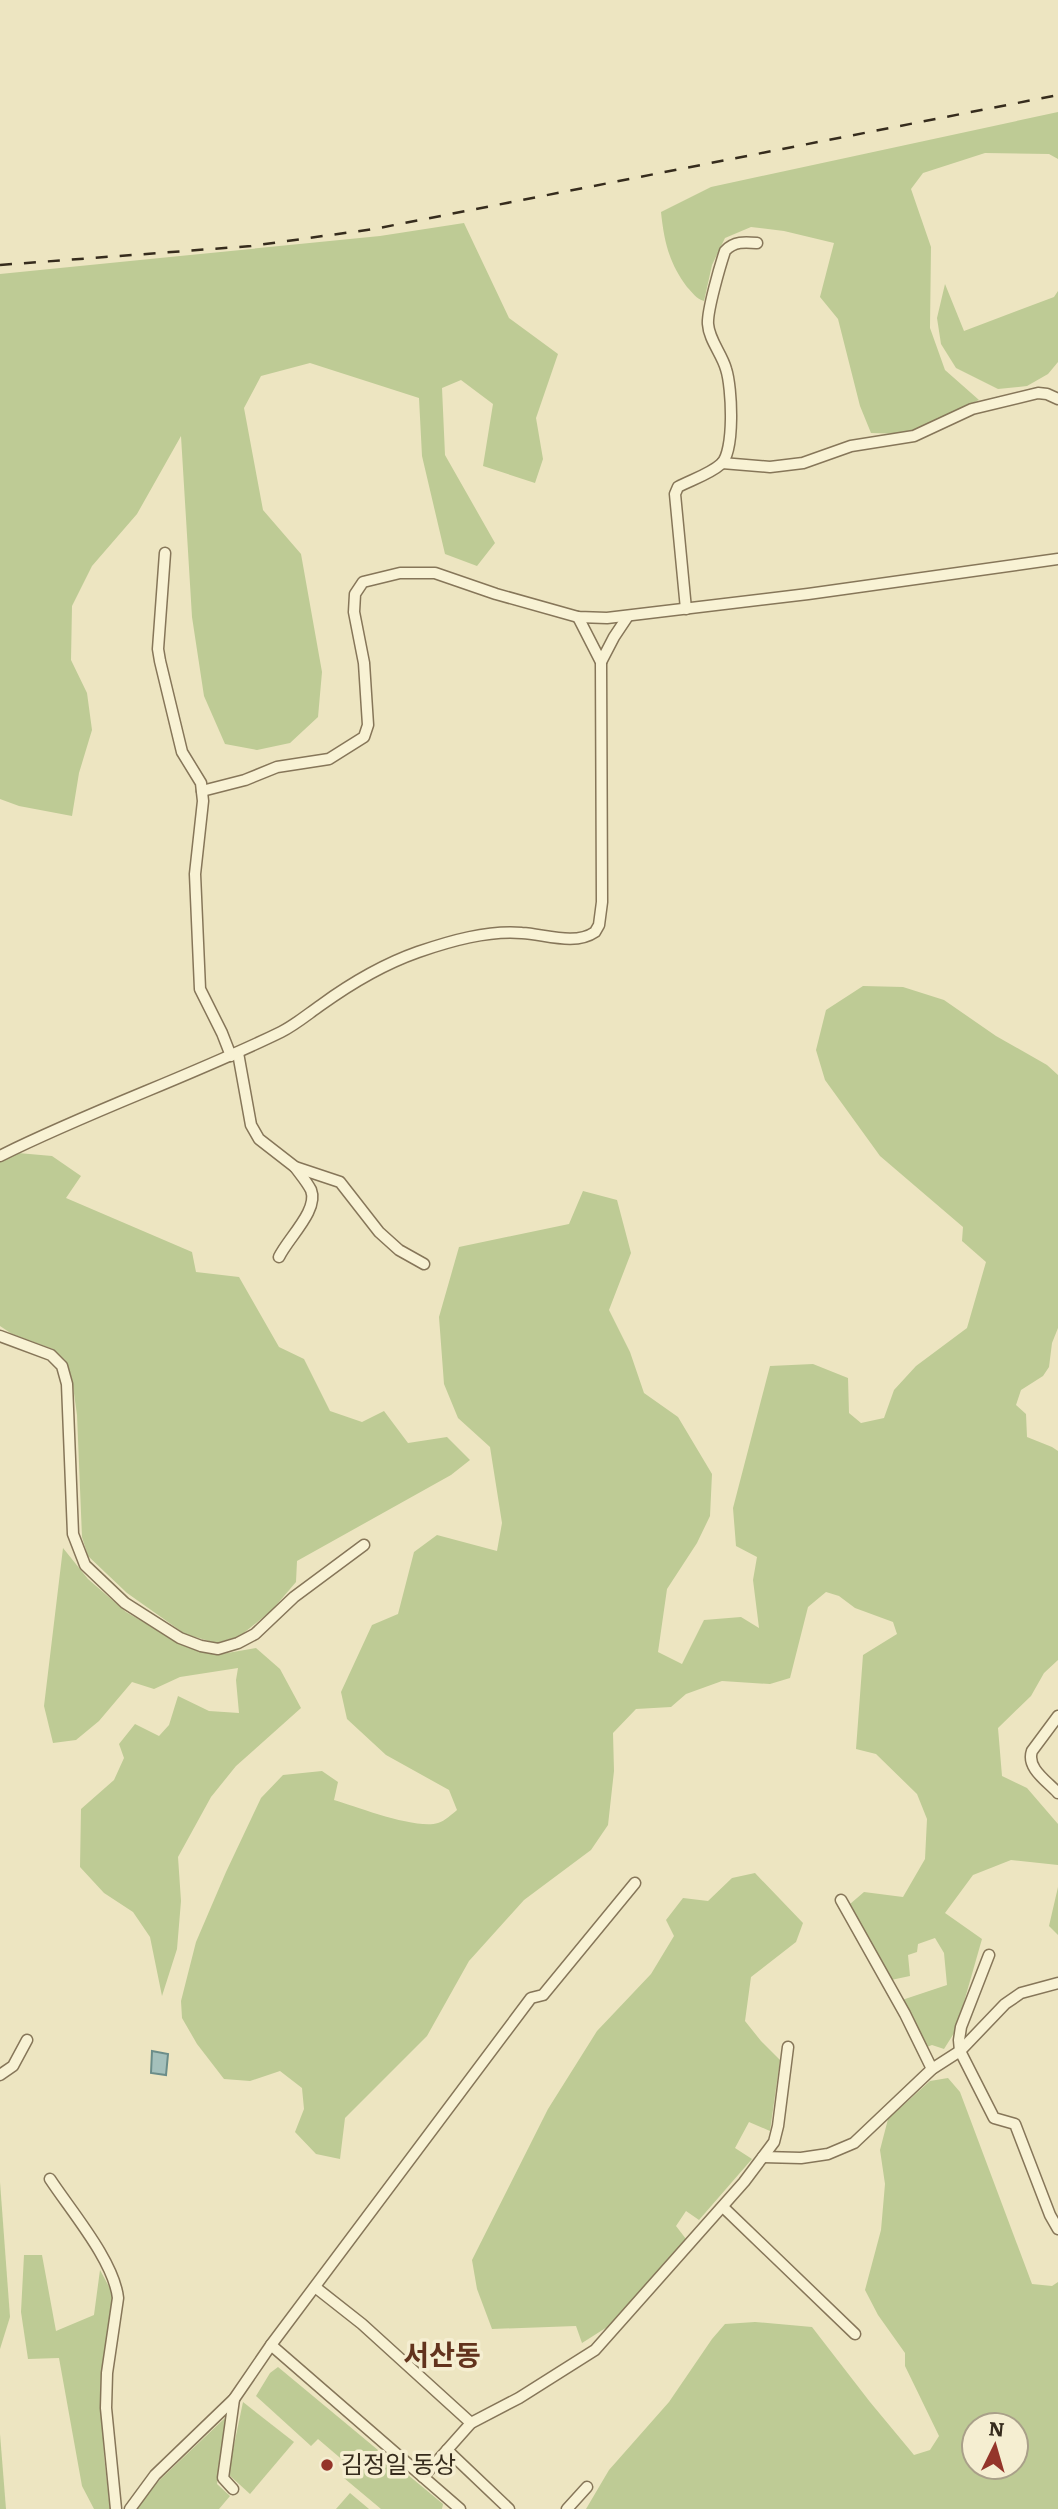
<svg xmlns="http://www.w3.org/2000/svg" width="1058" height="2509" viewBox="0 0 1058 2509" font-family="Literata,'Noto Sans KR',serif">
  <rect width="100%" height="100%" fill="#ede5c1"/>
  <g fill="#becb95" fill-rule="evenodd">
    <path d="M1058,112V159L1049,154L985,153L923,173L911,189L931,247L930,328L945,370L979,400L907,434L871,433L860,406L838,319L820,297L834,243L784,231L751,227L725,238L712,265L704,301C696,299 693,293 687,287C669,263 664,241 661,212L711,187Z"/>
    <path d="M464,223L509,318L558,354L536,418L543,459L535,483L483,466L493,404L461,380L442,388L445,455L495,543L477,566L445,554L422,456L419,398L310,363L261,376L244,408L263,510L301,554L322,672L318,717L290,743L257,750L225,744L204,696L192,617L181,436L137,514L92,566L72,606L71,660L87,693L92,730L79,773L72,816L19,806L0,799V274L380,236Z"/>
    <path d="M945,284L964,331L1054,297L1058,291V362L1048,374L1027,386L998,389L956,368L941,344L937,318Z"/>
    <path d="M863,986L903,987L944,1000L996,1036L1047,1065L1058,1075V1328L1052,1343L1049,1367L1043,1376L1021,1390L1016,1405L1026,1414L1027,1437L1052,1447L1058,1451V1660L1044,1673L1031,1696L998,1728L1002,1776L1027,1788L1058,1824V1865L1011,1860L973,1875L945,1913L982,1939L956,2030L944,2049L932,2045L927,2047L902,2000L947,1985L944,1953L935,1938L918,1944L917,1952L908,1955L910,1976L891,1980L850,1904L864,1892L903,1897L925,1859L927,1819L917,1794L876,1754L856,1749L863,1655L897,1634L893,1622L855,1608L839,1596L826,1592L808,1607L790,1678L770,1684L722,1681L686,1694L671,1707L636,1709L613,1733L614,1771L608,1825L591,1850L524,1900L469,1961L427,2036L345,2118L340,2159L316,2154L295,2132L304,2109L302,2088L280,2071L250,2081L224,2079L197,2044L182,2018L181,2001L196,1942L226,1872L261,1798L283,1775L322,1771L338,1782L334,1800C357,1807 417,1830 438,1823C445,1821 452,1814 457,1810L449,1790L386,1755L347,1719L341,1692L372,1625L398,1614L414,1552L437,1535L497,1551L502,1523L490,1447L458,1418L444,1384L439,1317L459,1247L569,1224L583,1191L617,1200L631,1253L609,1310L630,1352L644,1393L678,1417L712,1474L710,1516L697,1543L667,1589L658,1652L682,1664L704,1620L741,1617L759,1628L753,1580L757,1557L736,1546L733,1508L770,1366L813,1364L848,1378L849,1413L861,1423L884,1418L894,1390L916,1366L967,1328L986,1262L962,1241L963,1227L880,1156L825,1080L816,1050L826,1010Z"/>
    <path d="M18,1153L52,1156L81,1176L66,1198L192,1252L196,1272L239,1277L279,1347L304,1359L330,1411L362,1422L384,1411L408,1443L447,1437L470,1460L451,1475L297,1561L296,1582L272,1610L240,1636L216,1643L185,1634L127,1593L88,1556L82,1537L77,1415L72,1379L65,1360L53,1349L12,1334L0,1326V1162Z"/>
    <path d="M63,1548L88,1579L126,1612L171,1638L216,1655L256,1648L280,1669L301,1708L236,1766L211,1797L178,1857L181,1901L177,1949L162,1996L150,1937L133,1912L104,1893L80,1867L81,1809L114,1780L124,1758L119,1744L135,1724L159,1736L169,1725L178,1696L209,1711L239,1713L236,1680L238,1668L180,1677L154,1689L132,1682L99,1721L76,1740L53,1743L44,1706Z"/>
    <path d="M755,1873L803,1923L796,1942L751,1977L745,2021L761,2041L780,2060L770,2131L749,2122L735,2148L752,2159L699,2220L686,2211L676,2226L686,2239L612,2324L582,2343L576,2326L492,2329L477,2289L472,2260L548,2109L597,2031L651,1974L674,1936L666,1920L683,1898L708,1901L732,1878Z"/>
    <path d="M1058,1887V1935L1049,1926Z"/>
    <path d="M948,2078L960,2092L1032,2284L1052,2286L1058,2282V2509H586L609,2470L669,2402L712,2339L725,2324L755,2322L812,2327L870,2402L914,2455L930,2450L939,2436L905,2366V2353L878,2315L865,2290L881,2230L885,2184L880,2150L888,2119L930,2081ZM974,2425H1016V2467H974Z"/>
    <path d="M0,2182L10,2317L0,2349Z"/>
    <path d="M24,2255H42L56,2331L94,2315L100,2270L114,2296L102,2398L104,2456L110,2509H94L82,2486L59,2358L28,2359L21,2312Z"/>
    <path d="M278,2367L443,2504L442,2509H381L344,2478L352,2468L318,2439L311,2446L256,2396L270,2373Z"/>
    <path d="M243,2402L294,2442L250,2494L228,2474Z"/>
    <path d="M225,2418L228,2421L217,2484L230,2496L219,2509H136L148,2491Z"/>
    <path d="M0,2434L6,2509H0Z"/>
    <path d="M350,2493L369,2509H336Z"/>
  </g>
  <path fill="#a4c0bb" stroke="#6b8d89" stroke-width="2" d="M152,2051L168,2054L166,2075L151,2073Z"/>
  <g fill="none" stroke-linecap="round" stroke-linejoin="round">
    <g stroke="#867659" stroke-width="13">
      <g id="street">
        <path d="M722,463L770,467L803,463L851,446L914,436L972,409L1038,393L1047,394L1058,399"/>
        <path d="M165,553L158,649L160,661L182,752L201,783L203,801L195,874L200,989L222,1033L231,1056"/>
        <path d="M686,609L675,494L678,487C691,480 710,474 721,464C735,452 732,387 726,369C722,354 709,340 708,324C707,311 720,266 725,251C734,241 745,242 757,243"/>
        <path d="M601,662L614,637L628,616"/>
        <path d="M202,791L245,780L277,767L329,759L364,737L368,725L364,663L354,612L355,594L363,582L400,573H435L496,594L578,617L607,618L808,594L1058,559"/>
        <path d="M238,1053L251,1125L259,1139L295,1167L340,1182L379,1232L399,1250L424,1264"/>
        <path d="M0,1156C92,1110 189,1077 281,1032C295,1025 308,1014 321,1005C350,984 384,964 418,952C450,941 488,930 522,933C544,934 575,946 595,932L599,925L602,902L601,662L578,617"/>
        <path d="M279,1257C288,1238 319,1210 311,1190C307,1182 300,1174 295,1167"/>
        <path d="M0,1336L51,1355L62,1366L67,1384L73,1534L85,1565L125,1603L180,1638L201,1646L218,1649L238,1643L255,1634L294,1597L364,1545"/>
        <path d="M1058,1716L1032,1751C1026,1768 1047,1781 1058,1793"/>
        <path d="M841,1900L905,2014L932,2069"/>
        <path d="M989,1955L961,2027L959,2040L960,2051L994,2118L1015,2124L1050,2215L1058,2229"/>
        <path d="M0,2075L13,2066L27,2040"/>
        <path d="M763,2157L801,2158L828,2154L854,2143L932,2069L960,2051L1005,2004L1021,1993L1058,1983"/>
        <path d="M50,2179C71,2211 114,2261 118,2298L107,2373L106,2408L116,2509"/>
        <path d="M723,2207L855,2334"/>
        <path d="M315,2287L362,2324L471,2423"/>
        <path d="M271,2345L460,2509"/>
        <path d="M447,2450L509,2509"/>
        <path d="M423,2477L471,2423L519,2398L595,2350L744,2182L774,2142L778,2126L788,2047"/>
        <path d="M233,2489L223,2478L234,2399"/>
        <path d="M130,2509L155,2475L234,2399L271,2345L531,1998L543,1995L635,1883"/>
        <path d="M567,2509L587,2487"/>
      </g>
    </g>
    <use href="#street" stroke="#f8f2d4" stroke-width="10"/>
    <path stroke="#362c1d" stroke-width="2.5" stroke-dasharray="12 12" stroke-linecap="butt" d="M0,265L251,246L374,229L1058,95"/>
  </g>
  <circle fill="#94352a" stroke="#f5eed1" stroke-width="2.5" cx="327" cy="2465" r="7"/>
  <g text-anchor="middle" stroke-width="7" stroke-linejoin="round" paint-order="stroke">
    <g font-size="24" fill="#362c1d" stroke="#f5eed1" text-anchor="start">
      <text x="341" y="2473">김정일 동상</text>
    </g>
    <g font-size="28" font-weight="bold" fill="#62331d" stroke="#f5eed1">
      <text x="442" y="2365">서산동</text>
    </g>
  </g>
  <g transform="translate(995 2446) rotate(5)"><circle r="33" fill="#f5eed1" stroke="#a9a089" stroke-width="2"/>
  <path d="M0-5L12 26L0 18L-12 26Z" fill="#94352a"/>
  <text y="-10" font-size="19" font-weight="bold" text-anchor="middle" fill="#362c1d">N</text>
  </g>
</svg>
